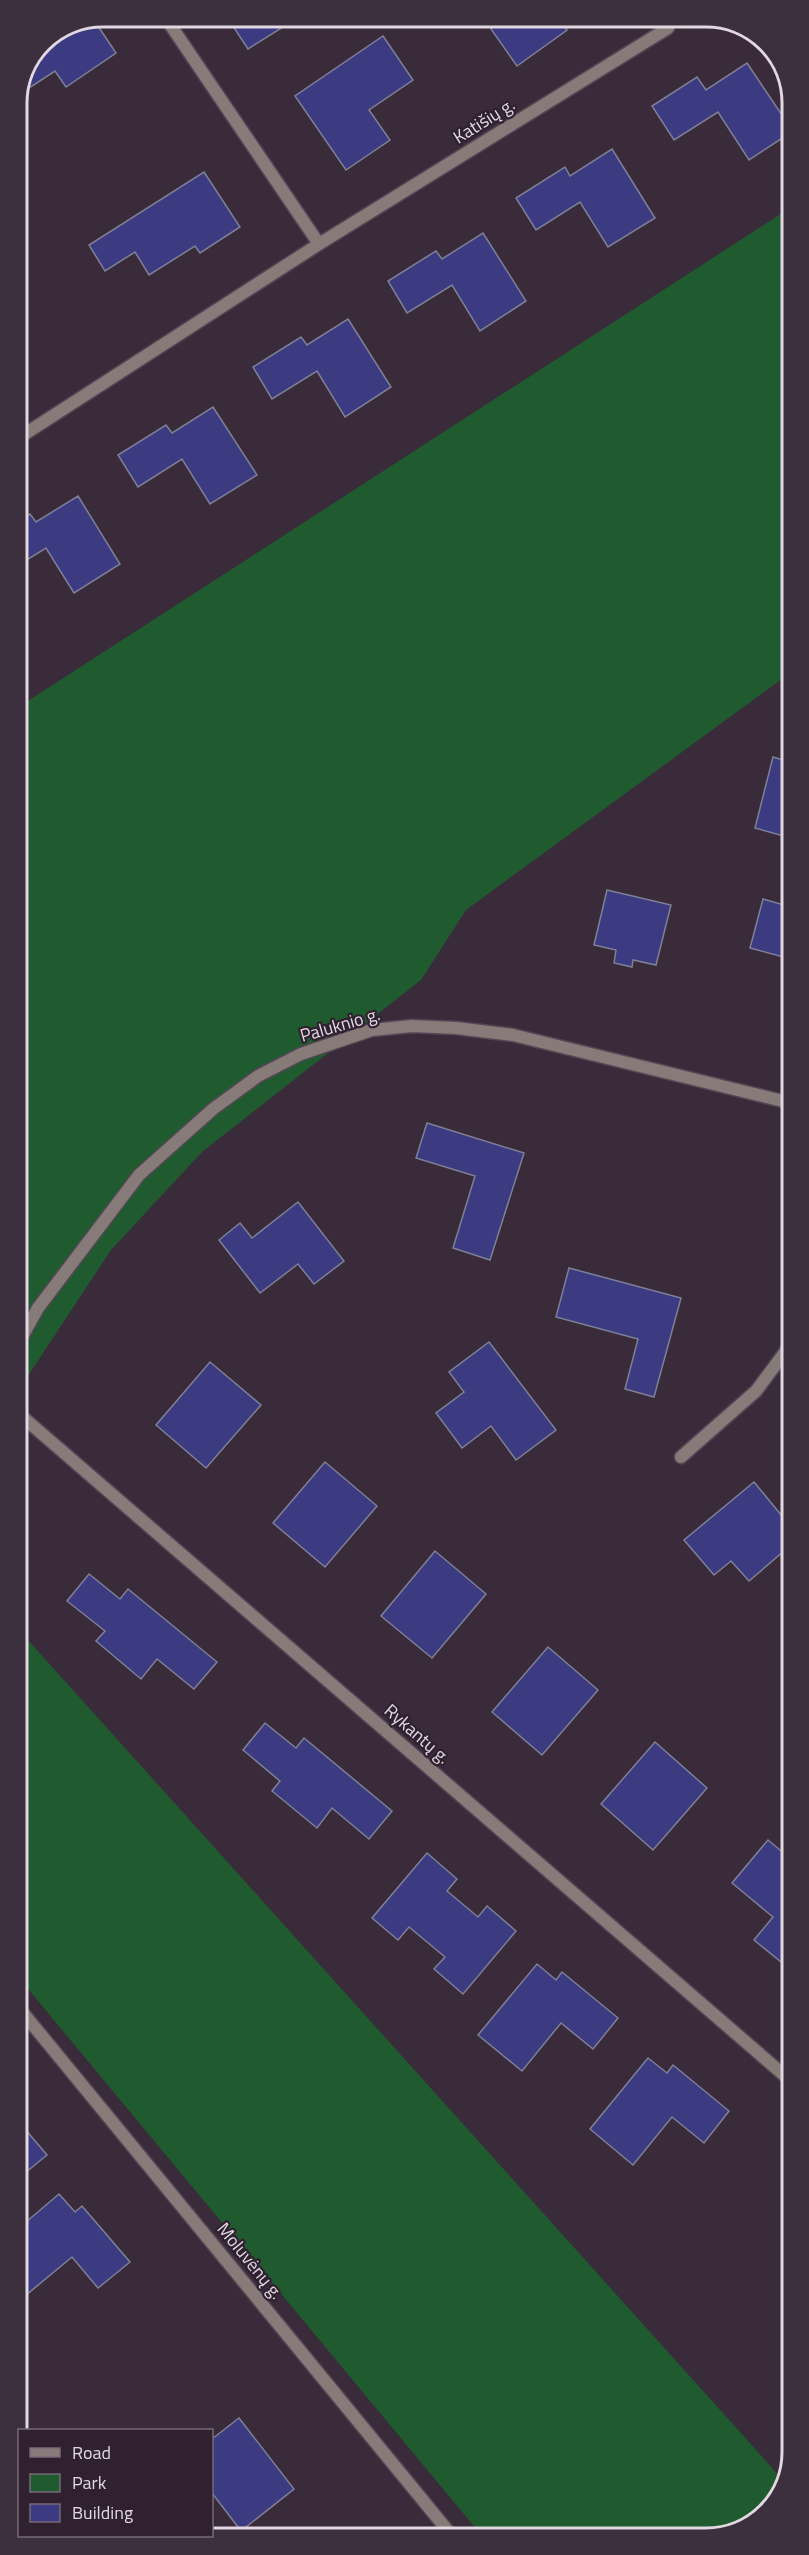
<svg xmlns="http://www.w3.org/2000/svg" width="809" height="2555" viewBox="0 0 809 2555" font-family="'Titillium Web',sans-serif">
  <rect width="100%" height="100%" fill="#392b3a"/>
  <g fill="#205b30">
    <path d="M790,208V673L466,910L421,980L202,1152L111,1250L18,1391L17,708Z"/>
    <path d="M18,1629L783,2480L775,2505L728,2536L483,2537L19,1978Z"/>
  </g>
  <g fill="#3c3a81" stroke="#7e8096" stroke-width="1.5">
    <path d="M227,17H299L248,49Z"/>
    <path d="M509,17H566L560,21L567,30L517,66L491,29Z"/>
    <path d="M94,20L116,53L66,87L55,71L26,90L22,85L42,41Z"/>
    <path d="M383,36L413,80L369,110L390,140L346,170L295,96Z"/>
    <path d="M747,63L790,127V133L749,160L718,112L674,140L652,106L697,77L706,90Z"/>
    <path d="M612,149L655,218L608,247L580,202L536,230L516,198L565,167L570,176Z"/>
    <path d="M204,172L240,227L200,253L195,246L149,275L135,252L105,271L89,245Z"/>
    <path d="M483,233L526,301L480,331L452,285L407,313L388,281L436,251L442,259Z"/>
    <path d="M348,319L391,387L345,417L317,371L272,399L253,367L301,337L307,345Z"/>
    <path d="M213,407L257,475L210,504L182,459L138,487L118,455L166,425L172,433Z"/>
    <path d="M78,496L120,564L74,593L46,548L17,566V522L30,514L36,522Z"/>
    <path d="M773,757L790,762L791,838L755,828Z"/>
    <path d="M607,890L671,905L656,965L633,960L632,967L614,963L616,950L594,945Z"/>
    <path d="M763,899L791,907V959L750,948Z"/>
    <path d="M427,1123L524,1153L490,1260L453,1248L475,1176L416,1158Z"/>
    <path d="M298,1202L344,1261L314,1284L298,1264L260,1293L219,1240L240,1223L252,1238Z"/>
    <path d="M569,1268L681,1298L654,1397L625,1389L638,1339L556,1317Z"/>
    <path d="M489,1342L556,1430L516,1460L491,1426L462,1448L436,1413L464,1392L449,1372Z"/>
    <path d="M210,1362L261,1405L206,1468L156,1425Z"/>
    <path d="M325,1462L377,1506L325,1567L273,1523Z"/>
    <path d="M754,1482L791,1527V1545L749,1581L731,1561L714,1575L684,1540Z"/>
    <path d="M435,1551L486,1594L432,1658L381,1616Z"/>
    <path d="M89,1574L120,1599L128,1589L217,1662L194,1689L157,1659L141,1679L96,1641L105,1631L67,1601Z"/>
    <path d="M548,1647L598,1690L542,1755L492,1712Z"/>
    <path d="M265,1723L296,1748L304,1738L392,1811L369,1839L332,1808L317,1828L272,1791L280,1781L243,1750Z"/>
    <path d="M655,1742L707,1788L653,1850L601,1804Z"/>
    <path d="M768,1840L792,1860V1971L754,1940L773,1917L732,1883Z"/>
    <path d="M427,1853L457,1879L447,1891L478,1917L487,1906L516,1931L463,1994L434,1969L445,1957L409,1927L398,1940L372,1918Z"/>
    <path d="M537,1964L556,1980L562,1972L618,2018L593,2049L561,2023L522,2071L478,2035Z"/>
    <path d="M648,2058L667,2073L673,2065L729,2111L704,2143L672,2117L633,2165L590,2129Z"/>
    <path d="M19,2122L47,2155L19,2178Z"/>
    <path d="M59,2194L75,2212L82,2206L130,2262L98,2288L72,2257L25,2296L19,2289V2228Z"/>
    <path d="M239,2418L294,2489L241,2531L212,2493V2439Z"/>
  </g>
  <g fill="none" stroke-linecap="round" stroke-linejoin="round">
    <g stroke="#544755" stroke-width="15">
      <g id="minor">
        <path d="M165,17L319,244"/>
        <path d="M17,439L319,244L668,28"/>
        <path d="M18,1344L38,1308L139,1175L213,1109L258,1076L301,1054L372,1030L412,1026L456,1028L513,1035L791,1103"/>
        <path d="M18,1413L792,2082"/>
        <path d="M681,1457L756,1391L791,1344"/>
        <path d="M19,2008L453,2537"/>
      </g>
    </g>
    <use href="#minor" stroke="#877b79" stroke-width="12"/>
  </g>
  <g text-anchor="middle" stroke-width="4.5" stroke-linejoin="round" paint-order="stroke">
    <g font-size="18" fill="#e1d8e2" stroke="#2f2130">
      <text transform="translate(484 121) rotate(-32)" y="6">Katišių g.</text>
      <text transform="translate(340 1025) rotate(-16)" y="6">Paluknio g.</text>
      <text transform="translate(417 1734) rotate(41)" y="6">Rykantų g.</text>
      <text transform="translate(250 2261) rotate(51)" y="6">Moluvėnų g.</text>
    </g>
  </g>
  <path d="M0 0H809V2555H0ZM103 27H706A76 76 0 0 1 782 103V2452A76 76 0 0 1 706 2528H103A76 76 0 0 1 27 2452V103A76 76 0 0 1 103 27Z" fill="#3d303e" fill-rule="evenodd"/>
  <path fill="none" stroke="#e1d8e2" stroke-width="3" d="M103 27H706A76 76 0 0 1 782 103V2452A76 76 0 0 1 706 2528H103A76 76 0 0 1 27 2452V103A76 76 0 0 1 103 27Z"/>
  <rect x="18" y="2429" width="195" height="108" fill="#2f2130" stroke="#766a77" stroke-width="1.5"/>
  <rect x="30" y="2448" width="30" height="9" fill="#877b79" stroke="#766a77" stroke-width="1.5"/>
  <text x="72" y="2459" font-size="18" fill="#e1d8e2">Road</text>
  <rect x="30" y="2474" width="30" height="18" fill="#205b30" stroke="#766a77" stroke-width="1.5"/>
  <text x="72" y="2489" font-size="18" fill="#e1d8e2">Park</text>
  <rect x="30" y="2504" width="30" height="18" fill="#3c3a81" stroke="#766a77" stroke-width="1.5"/>
  <text x="72" y="2519" font-size="18" fill="#e1d8e2">Building</text>
</svg>
